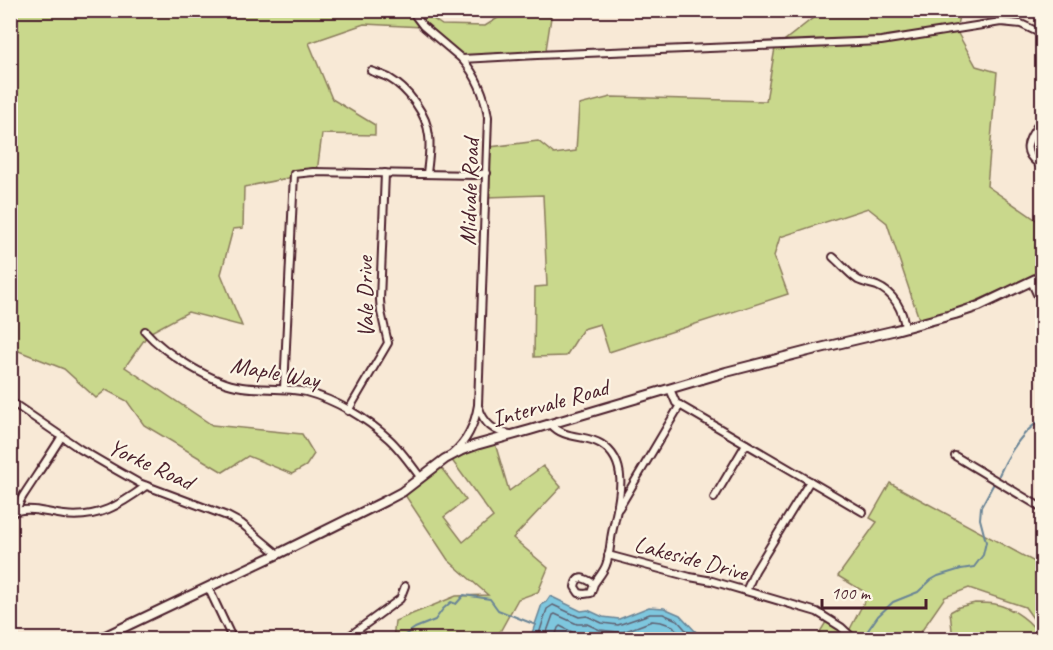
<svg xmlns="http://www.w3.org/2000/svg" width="1053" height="650" viewBox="0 0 1053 650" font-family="Caveat,sans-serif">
  <rect width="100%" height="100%" fill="#f8e9d6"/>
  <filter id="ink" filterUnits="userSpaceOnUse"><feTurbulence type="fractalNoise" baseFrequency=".0167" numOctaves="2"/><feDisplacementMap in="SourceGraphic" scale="12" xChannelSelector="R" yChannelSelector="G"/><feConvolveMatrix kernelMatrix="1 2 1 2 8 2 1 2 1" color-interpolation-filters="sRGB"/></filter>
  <g filter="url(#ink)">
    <g fill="#c9d88c" stroke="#8a7c5c" stroke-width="1.5">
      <path d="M420,10L442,25L485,26L509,11H552L545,56L464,60L423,27L364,24L309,43L332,99L375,125V135L322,134L317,172L244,187L243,228L233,229L221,274L242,326L188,312L149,333L125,367L212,425L302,434L314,454L306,466L292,474L248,456L223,472L144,425L127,401L106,390L96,398L64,369L11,348L10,11Z"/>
      <path d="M822,11H960L956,30L976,66L997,72L987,186L1042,224V272L921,325L887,223L868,208L780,237L774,256L788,294L609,352L600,324L583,329L566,356L534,357L535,287L547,286L543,195L487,197L490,147L538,141L554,154L576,151L579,105L611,97L766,101L775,48Z"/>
      <path d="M494,440L509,491L543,466L561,487L513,538L548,568L538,592L518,599L496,639L393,640L395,621L456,596L488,595L448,560L403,492L439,465L466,500L444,517L463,542L493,517L451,459L461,453Z"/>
      <path d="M890,483L1042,566V631L1025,607L969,588L945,597L916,639L815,640L829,617L849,631L868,594L838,576L877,522L870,518Z"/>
      <path d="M975,603C982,603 989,603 995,604C1013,608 1034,622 1041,639H953L950,612L959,607Z"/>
    </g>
    <path fill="#7ec7de" stroke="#698496" stroke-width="1.5" d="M550,596L581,611L588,610L603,617L619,619L649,607L664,608L680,615L696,632L708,639H530L542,604L546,602Z"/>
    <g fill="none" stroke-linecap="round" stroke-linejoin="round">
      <g stroke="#5f6273" stroke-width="1.5">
        <path d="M537,640L547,609L553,605L579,617L587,616L602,623L618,625L650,614H663L677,620L691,636L696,640"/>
        <path d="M544,640L553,615L555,614L577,624H587L600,630L618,632H623L652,621L661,622L673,626L684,640"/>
        <path d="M554,640L558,628L560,626L574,633L586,634L602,640"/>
      </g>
      <g stroke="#698496" stroke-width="2">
        <path d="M999,475C1008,455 1023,430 1042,420"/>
        <path d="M864,636L878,616L893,602L918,592L931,580L938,576L961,569L974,567L983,555L986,542L980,519L981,507L993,485"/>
        <path d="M401,640L402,637L415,628L435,620L443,609L451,602L456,604L464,595L490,599L498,610L536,625"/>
      </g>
      <g stroke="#4a1f2b" stroke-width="10">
        <g id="minor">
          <path d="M411,10L423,26L462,59C476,75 485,96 488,117L478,405C475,423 467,441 453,453"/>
          <path d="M462,59L537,55L881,41L1001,22L1021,24L1042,34"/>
          <path d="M371,71C377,73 383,75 389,78C408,89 427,114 429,136C431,148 428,162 427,174"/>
          <path d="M1042,118C1031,138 1016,150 1042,166"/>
          <path d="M833,257C841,264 849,274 858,280C864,283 871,284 877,286C894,293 903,310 905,328"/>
          <path d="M1031,281L1042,305"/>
          <path d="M145,331C165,354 212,383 242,387C263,390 285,387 306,392C336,400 366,418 389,439C401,450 411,465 421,478"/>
          <path d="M284,389L294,174L313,172L475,175L487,173"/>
          <path d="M670,389L676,403L863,512"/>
          <path d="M10,401L80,449L116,470L139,483L227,516L242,524L278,554"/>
          <path d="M479,408C484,424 494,432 510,434"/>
          <path d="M348,411L388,343L381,312L380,300L385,173"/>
          <path d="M551,424C564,440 585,434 601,444C632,463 618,504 612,533C610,543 610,555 606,565C604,571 598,578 594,584L591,593L584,594L579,593L575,587C577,573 586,579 594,584"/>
          <path d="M955,456L1042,508"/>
          <path d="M714,498L746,444"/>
          <path d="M619,508L680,405"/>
          <path d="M17,511C32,507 48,513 64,515C98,519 120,505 146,486"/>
          <path d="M10,516C18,510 18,504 23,496C36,476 49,457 62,436"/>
          <path d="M608,555L690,577L712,581L817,612L841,627L855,640"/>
          <path d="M208,587L233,640"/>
          <path d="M746,591L755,571L810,481"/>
          <path d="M344,640L400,599L405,586"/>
        </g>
      </g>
      <g stroke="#4a1f2b" stroke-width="12">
        <path id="tertiary" d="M97,640L278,554L385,501L402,492L445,459L462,450L476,445L530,430L726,372L816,349L892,331L955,314L979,306L1042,276"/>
      </g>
      <use href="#minor" stroke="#fcf5e5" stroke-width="6"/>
      <use href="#tertiary" stroke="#fcf5e5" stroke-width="8"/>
    </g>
  </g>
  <g text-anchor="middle" stroke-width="4.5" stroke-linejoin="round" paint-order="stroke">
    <g font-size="24" fill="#4a1f2b" stroke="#fcf5e5">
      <text transform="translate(469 192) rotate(-88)" y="8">Midvale Road</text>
      <text transform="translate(365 297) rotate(-91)" y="8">Vale Drive</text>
      <text transform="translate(275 372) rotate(10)" y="8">Maple Way</text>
      <text transform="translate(550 403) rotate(-16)" y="8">Intervale Road</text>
      <text transform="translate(151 464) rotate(25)" y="8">Yorke Road</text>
      <text transform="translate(691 558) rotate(15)" y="8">Lakeside Drive</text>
    </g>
  </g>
  <rect width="1053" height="650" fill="none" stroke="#fcf5e5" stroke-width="36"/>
  <rect x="18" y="18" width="1017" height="614" fill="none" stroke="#4a1f2b" stroke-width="2" filter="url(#ink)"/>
  <path d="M822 599v9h104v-9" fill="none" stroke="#4a1f2b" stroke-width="3"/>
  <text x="831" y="599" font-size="18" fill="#4a1f2b" stroke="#fcf5e5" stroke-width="4.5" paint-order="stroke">100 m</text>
</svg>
